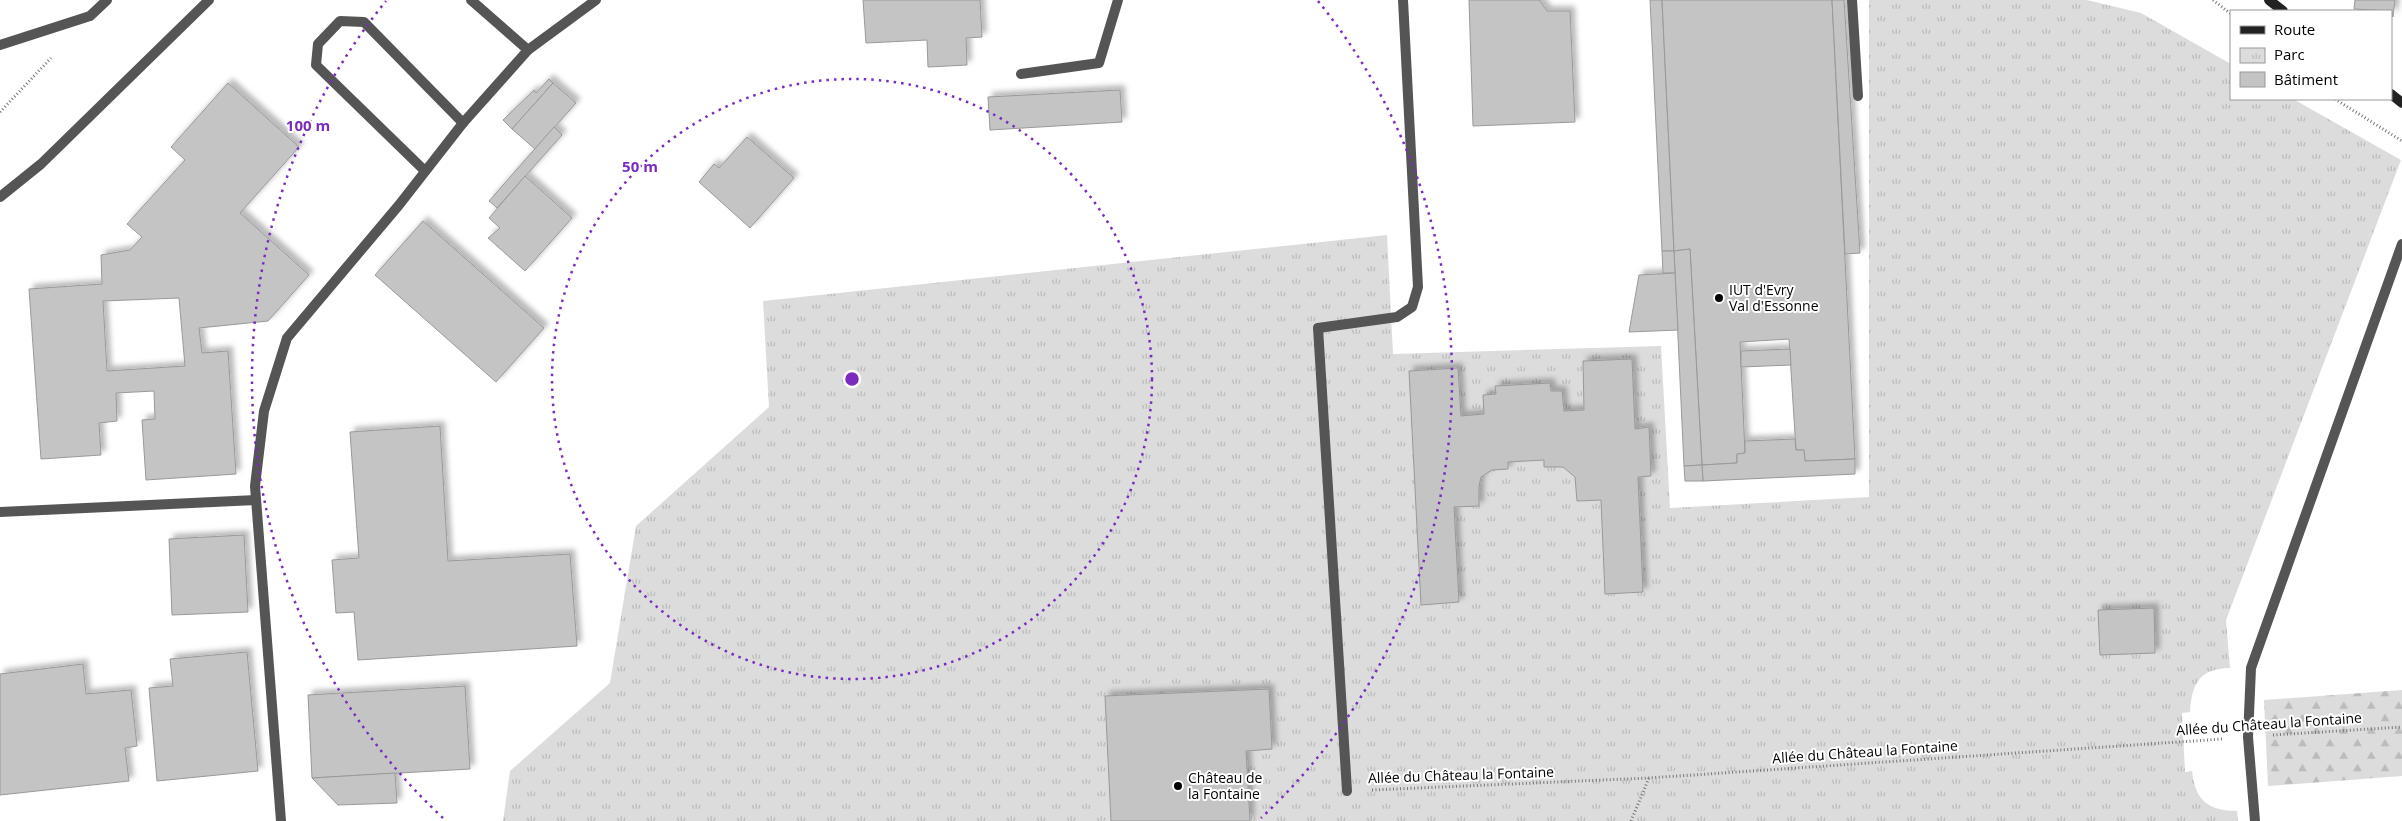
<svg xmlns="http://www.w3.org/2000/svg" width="2402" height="821" viewBox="0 0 2402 821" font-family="'Open Sans',sans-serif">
  <defs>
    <pattern id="forest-firs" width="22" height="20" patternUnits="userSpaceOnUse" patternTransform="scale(1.25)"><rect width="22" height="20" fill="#dcdcdc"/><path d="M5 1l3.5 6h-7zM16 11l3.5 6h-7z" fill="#bbb"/></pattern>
    <pattern id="park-tufts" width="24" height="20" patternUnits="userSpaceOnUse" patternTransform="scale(1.25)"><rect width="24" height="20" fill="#dcdcdc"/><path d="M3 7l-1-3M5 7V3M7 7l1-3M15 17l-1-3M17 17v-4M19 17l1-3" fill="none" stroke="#bbb"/></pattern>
    <filter id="shadow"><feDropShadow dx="4.5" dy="-4.5" stdDeviation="2.5" flood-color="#0004"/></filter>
  </defs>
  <rect width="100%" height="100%" fill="#fff"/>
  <path fill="url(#forest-firs)" d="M2402,690V776L2268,786L2264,700Z"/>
  <path fill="url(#park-tufts)" d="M1869,0H2087L2141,13L2231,64V99H2293L2401,160L2226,620L2230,668C2200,669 2192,682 2190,712L2182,713L2185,772L2192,771C2195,800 2208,811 2237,811L2238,821H503L510,771L610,683L636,526L769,407L763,301L1387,235L1393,354L1661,346L1670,508L1869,497Z"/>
  <g fill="#c4c4c4" stroke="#999" fill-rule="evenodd" filter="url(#shadow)">
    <path d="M863,0H980L982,37L966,38L967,65L928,67L927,40L866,43Z"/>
    <path d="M1469,0H1539L1547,11H1570L1575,122L1473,126Z"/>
    <path d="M1650,0H1662L1674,251H1662Z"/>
    <path d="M1662,0H1832L1855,459L1805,461L1804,450H1796L1789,339L1740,342L1745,453L1737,454V463L1702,465L1690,249L1674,251Z"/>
    <path d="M1832,0H1844L1860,253L1845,254Z"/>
    <path d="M2355,0H2395L2393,17L2391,11L2354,9Z"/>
    <path d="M549,79L553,83L512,129L503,120L534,90L536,93Z"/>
    <path d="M228,83L299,147L240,213L309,275L268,321L199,328L202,353L228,351L236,474L146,480L142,420L155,419L154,391L116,393L117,421L99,423L101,455L41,459L29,289L102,284L101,255L130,250L142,237L127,224L185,160L171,147ZM179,298L185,366L107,371L103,301Z"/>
    <path d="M553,83L576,103L535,149L512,129Z"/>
    <path d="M1120,90L1122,122L990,130L988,97Z"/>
    <path d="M554,127L562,135L497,208L489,201Z"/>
    <path d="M747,137L794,178L750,228L699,182L714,164L719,168Z"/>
    <path d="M525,176L572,218L525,271L488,238L500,228L489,218Z"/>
    <path d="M423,221L544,328L496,382L375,275Z"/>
    <path d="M1690,249L1702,465L1684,466L1674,251Z"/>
    <path d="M1662,251H1674L1675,273H1663Z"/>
    <path d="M1675,273L1678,330L1629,332L1639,275Z"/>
    <path d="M1790,349L1791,365L1741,367V351Z"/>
    <path d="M1632,359L1635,429L1649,427L1651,476L1638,477L1643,592L1605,594L1601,500L1577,501L1575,477L1563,467H1544V460L1508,462V469L1492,470L1481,477L1479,486V506L1454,507L1459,602L1421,605L1409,371L1458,368L1461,416L1484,414L1483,395L1496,394L1495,386L1550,383L1551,391H1562L1564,411L1584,410L1583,361Z"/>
    <path d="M440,426L448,561L570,554L577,646L358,660L354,612L336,613L332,560L359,558L350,432Z"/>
    <path d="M1795,439L1796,450H1804L1805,461L1855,459V474L1703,481L1702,465L1737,463V454L1745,453V441Z"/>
    <path d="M1702,465L1703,481H1685L1684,466Z"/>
    <path d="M244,535L248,612L172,615L169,539Z"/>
    <path d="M2154,608L2155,653L2100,655L2098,610Z"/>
    <path d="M247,652L258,771L157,781L149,688L173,686L170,659Z"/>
    <path d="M83,664L86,694L131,690L137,746L125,748L129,781L0,795V674Z"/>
    <path d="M465,686L470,769L312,778L308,695Z"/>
    <path d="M1269,689L1272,749L1246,751L1250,821H1111L1105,696Z"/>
    <path d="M395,773L397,803L338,805L312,778Z"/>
  </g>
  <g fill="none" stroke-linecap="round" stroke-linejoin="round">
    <g stroke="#777" stroke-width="3" stroke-dasharray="1 2.5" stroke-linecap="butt">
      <path d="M2213,0L2231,14"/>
      <path d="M2335,99L2402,141"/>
      <path d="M0,112L51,58"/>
      <path d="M2273,735L2402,727"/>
      <path d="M1372,790L1649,778L2222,739"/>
      <path d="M1631,821L1649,778"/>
    </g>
    <g stroke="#555" stroke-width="10">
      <path d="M471,0L528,50"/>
      <path d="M1852,0L1858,96"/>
      <path d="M1021,74L1099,63L1118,0"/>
      <path d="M425,171L316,65L318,44L340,21L364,22L463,123"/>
      <path d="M0,197L41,164L209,0"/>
      <path d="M0,512L256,500"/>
      <path d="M1347,791L1318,328L1397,317L1412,307L1418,287L1403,0"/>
      <path d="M281,821L255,486L264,411L287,338L399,205L463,123L528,50L596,0"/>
      <path d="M2255,821L2248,737L2251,668L2402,244"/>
    </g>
    <path stroke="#555" stroke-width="10" d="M0,45L90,16L107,0"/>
    <g stroke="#222" stroke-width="10">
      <path d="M2269,0L2283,11"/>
      <path d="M2391,94L2402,103"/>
    </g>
  </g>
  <g fill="none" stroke="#7b2cbf" stroke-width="2.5" stroke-dasharray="2.5 5">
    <circle cx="852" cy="379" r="300"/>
    <path d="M443 818A600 600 0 0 1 386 1M1318 1A600 600 0 0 1 1261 818"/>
  </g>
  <g fill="#000" stroke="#fff" stroke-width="2">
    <circle cx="1719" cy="298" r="5"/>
    <circle cx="1178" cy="786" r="5"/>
  </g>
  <g text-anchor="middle" stroke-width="4" stroke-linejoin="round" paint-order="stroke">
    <g font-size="14" fill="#000" stroke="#fff" text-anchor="start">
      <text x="1729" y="295">IUT d'Evry<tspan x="1729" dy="16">Val d'Essonne</tspan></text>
      <text x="1188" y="783">Château de<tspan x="1188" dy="16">la Fontaine</tspan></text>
    </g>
    <g font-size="14" fill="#000" stroke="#fff">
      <text transform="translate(2269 724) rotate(-4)" y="5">Allée du Château la Fontaine</text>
      <text transform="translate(1865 752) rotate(-4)" y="5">Allée du Château la Fontaine</text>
      <text transform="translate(1461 775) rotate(-2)" y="5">Allée du Château la Fontaine</text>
    </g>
  </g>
  <circle cx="852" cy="379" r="8" fill="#7b2cbf" stroke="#fff" stroke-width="2.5"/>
  <g font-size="15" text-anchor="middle" font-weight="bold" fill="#7b2cbf" stroke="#fff" stroke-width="4" stroke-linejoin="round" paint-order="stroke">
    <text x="308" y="131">100 m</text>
    <text x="640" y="172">50 m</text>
  </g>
  <rect x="2230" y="10" width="162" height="90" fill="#ffffff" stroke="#999999"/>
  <rect x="2240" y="26" width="25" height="8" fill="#222222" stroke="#999999"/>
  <text x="2274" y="35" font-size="15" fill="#000000">Route</text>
  <rect x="2240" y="48" width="25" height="15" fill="url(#park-tufts)" stroke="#999999"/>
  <text x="2274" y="60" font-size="15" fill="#000000">Parc</text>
  <rect x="2240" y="72" width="25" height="15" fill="#c4c4c4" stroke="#999999"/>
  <text x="2274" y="85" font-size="15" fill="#000000">Bâtiment</text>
</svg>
